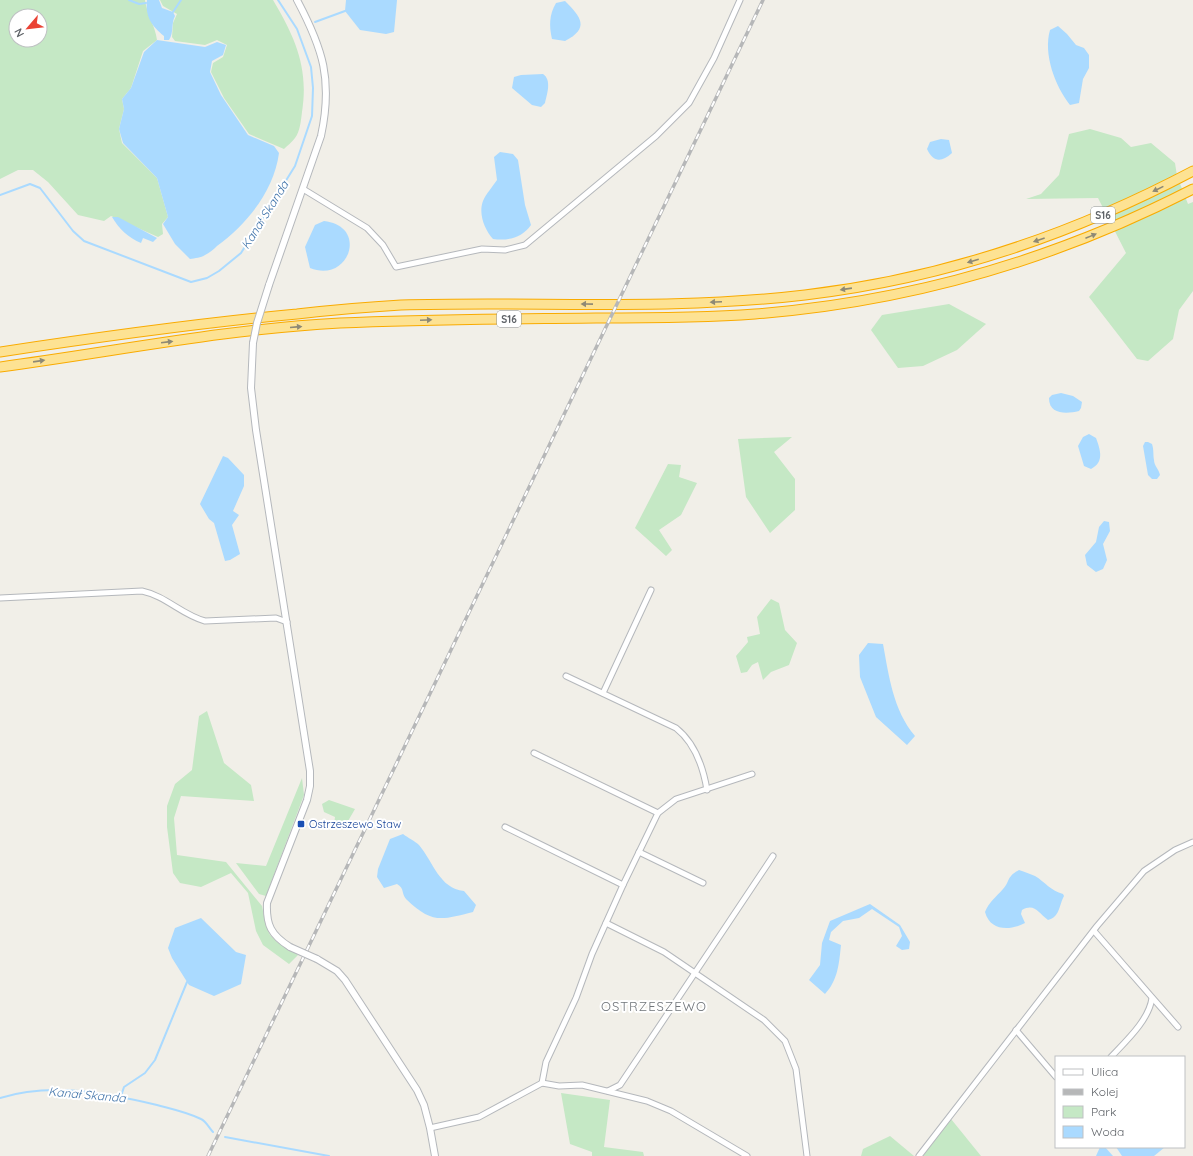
<svg xmlns="http://www.w3.org/2000/svg" width="1193" height="1156" viewBox="0 0 1193 1156" font-family="Quicksand,sans-serif">
  <rect width="100%" height="100%" fill="#f1efe8"/>
  <g fill="#c5e8c5" fill-rule="evenodd">
    <path d="M0,0H145C147,15 155,25 157,40L143,51L131,88L122,99L124,109L119,129L122,143L157,178L168,217L162,224L163,234L158,237L111,216L104,221L78,215L48,182L33,170H18L0,179ZM16,16H40V40H16Z"/>
    <path d="M160,0H273C295,37 309,68 302,112C301,120 300,132 295,138C292,142 287,146 284,149L249,134L224,98L211,72L213,63L223,57L227,45L217,40L205,45L175,41L172,37L173,23L177,14L163,6Z"/>
    <path d="M1090,129L1121,138L1131,147L1151,143L1175,163L1177,176L1188,204L1193,202V291L1179,310L1173,339L1148,361L1137,359L1089,297L1126,253L1098,198L1026,199L1041,194L1059,175L1069,134Z"/>
    <path d="M949,304L986,324L957,350L923,366L898,368L871,330L882,315Z"/>
    <path d="M792,437L774,452L795,479V510L770,533L746,497L738,439Z"/>
    <path d="M668,464L681,465L679,477L697,483L681,515L659,530L672,550L666,556L635,528Z"/>
    <path d="M771,599L779,603L785,630L797,643L789,665L771,672L763,680L758,662L752,665L747,672L741,673L736,656L748,642L747,637L760,634L757,617Z"/>
    <path d="M207,711L224,763L251,785L254,801L181,796L174,818L177,855L226,862L262,906L266,926L270,935L277,942L298,955L289,964L263,945L256,931L248,893L231,873L201,887L180,883L173,873L167,827V806L175,784L192,770L199,716Z"/>
    <path d="M302,778L304,795L266,896L259,894L236,863L266,866Z"/>
    <path d="M329,800L355,809L344,828L334,824L335,817L324,812L322,804Z"/>
    <path d="M561,1093L610,1100L604,1147L643,1152L644,1156H592V1152L570,1144Z"/>
    <path d="M951,1119L981,1156H922Z"/>
    <path d="M890,1136L914,1156H861L863,1149Z"/>
  </g>
  <g fill="#aadaff">
    <path d="M147,0H159L162,8L173,12L175,16C171,23 174,33 169,40H164V36C152,26 145,17 147,0Z"/>
    <path d="M346,0H397L394,32L386,34L360,30L345,11Z"/>
    <path d="M565,1C581,17 590,28 565,41L552,39C549,26 549,15 556,3Z"/>
    <path d="M1058,26L1067,34L1076,45L1084,48L1089,55V68L1083,79L1079,103L1070,105C1055,86 1043,54 1050,30Z"/>
    <path d="M157,40L205,47L217,42L226,45L223,55L212,61L210,72L221,95L248,135L274,146L279,153C274,191 247,224 217,246C214,249 209,253 205,255C201,258 195,258 190,259L175,244L163,224L168,217L157,178L123,143L119,129L124,109L122,99L131,88L144,52Z"/>
    <path d="M543,74C552,80 547,94 545,103L541,107L532,105L512,88L514,77L521,75Z"/>
    <path d="M941,139L949,140L952,153C941,163 933,162 927,149L930,142Z"/>
    <path d="M500,152L513,154L518,160L525,205L531,225C522,238 508,241 493,239C485,230 478,214 483,201C486,194 493,186 497,180L494,157Z"/>
    <path d="M112,217H118L157,238L153,242L143,238L141,243C129,238 119,229 112,217Z"/>
    <path d="M324,221C369,226 349,284 310,268L305,247L315,225Z"/>
    <path d="M1061,393L1073,396L1082,402L1081,408L1079,411C1067,414 1049,415 1049,398L1052,395Z"/>
    <path d="M1089,434L1096,438C1100,449 1105,462 1091,469L1084,466L1078,446L1083,437Z"/>
    <path d="M1145,442H1148L1152,444C1154,450 1153,455 1154,460C1154,466 1159,469 1160,475L1157,479H1152L1148,475L1143,446Z"/>
    <path d="M223,456L228,458L244,475V486L233,511L239,515L232,525L240,554L230,560L225,561L214,523L209,519L200,504Z"/>
    <path d="M1104,521L1109,522L1110,531L1103,544L1107,560L1103,569L1096,572L1087,565L1085,555L1096,542L1099,527Z"/>
    <path d="M868,643L883,644C889,676 893,710 915,736L907,745L876,717L860,677L859,655Z"/>
    <path d="M403,834C408,838 415,841 419,845C434,863 439,888 464,891L476,905L473,912C441,920 432,924 406,899C401,893 405,889 397,884L384,888L377,877L378,869L390,839Z"/>
    <path d="M1019,870C1025,872 1030,874 1035,876C1045,882 1051,891 1063,894L1064,896C1059,905 1060,917 1048,920C1038,913 1035,903 1022,910L1021,914L1025,923C1010,931 990,931 985,912C989,902 996,897 1003,889C1010,882 1006,877 1019,870Z"/>
    <path d="M870,904L900,925L910,942L909,949L902,950L896,946L902,936L899,927L872,909L859,918L843,921L831,932L829,940L841,945C839,964 838,980 825,994L809,980L820,965L822,943L830,921Z"/>
    <path d="M201,918L236,952L246,955L241,984L214,996L189,985L172,958L168,948L175,928Z"/>
    <path d="M1100,1147H1105L1113,1156H1096Z"/>
    <path d="M1116,1147H1165L1154,1156H1122Z"/>
  </g>
  <g fill="none" stroke-linecap="round" stroke-linejoin="round">
    <g stroke="#aadaff" stroke-width="2">
      <path d="M129,0L139,4L146,3"/>
      <path d="M173,12L181,0"/>
      <path d="M315,22L345,11"/>
      <path d="M0,195L30,184L40,188L73,231L84,241L191,282L207,278L219,271L241,253L295,166L312,116L313,88L311,67L297,29L278,0"/>
      <path d="M121,1096L124,1087L145,1073L155,1060L187,982"/>
      <path d="M0,1098C51,1082 107,1093 157,1105C172,1109 187,1112 201,1119C206,1121 209,1128 213,1132"/>
      <path d="M225,1137L329,1156"/>
    </g>
    <g stroke="#b5b8bc" stroke-width="7">
      <g id="minor">
        <path d="M303,189L367,228L383,245L396,267L482,249L505,250L525,245L656,136L689,103L714,58L740,0"/>
        <path d="M0,598L142,591C166,596 182,615 205,621L276,618L287,622"/>
        <path d="M566,676L676,728C695,743 703,766 707,790"/>
        <path d="M603,693L651,590"/>
        <path d="M534,753L658,813"/>
        <path d="M505,827L623,885"/>
        <path d="M639,852L703,883"/>
        <path d="M606,923L664,952L764,1020L785,1041L796,1069L807,1156"/>
        <path d="M1094,931L1178,1027"/>
        <path d="M1016,1030L1056,1077"/>
        <path d="M1111,1057C1126,1041 1149,1020 1152,998"/>
        <path d="M542,1083L546,1062L576,998L592,954L623,885L658,813L676,799L752,774"/>
        <path d="M608,1091L620,1085L773,856"/>
        <path d="M430,1128L479,1117L542,1083L559,1086L582,1085L647,1101L671,1111L747,1156"/>
        <path d="M919,1156L1097,926L1144,871L1175,850L1193,842"/>
      </g>
    </g>
    <g stroke="#b5b8bc" stroke-width="8">
      <g id="tertiary">
        <path d="M269,285L321,136C333,80 323,49 297,0"/>
        <path d="M253,343L251,388L256,430L310,771V786L307,800L267,903C266,925 271,935 290,947"/>
        <path d="M317,959L337,971L345,980L417,1090L424,1105L430,1128L435,1156"/>
      </g>
    </g>
    <g stroke="#f9ab00" stroke-width="11">
      <g id="motorway">
        <path d="M0,352C99,337 198,323 297,314C332,310 366,307 401,305C536,301 671,311 805,295C940,279 1072,235 1193,171"/>
        <path d="M0,367C113,352 225,329 340,323C425,319 511,319 596,318C649,318 702,318 755,314C908,302 1057,259 1193,189"/>
      </g>
    </g>
    <use href="#minor" stroke="#fff" stroke-width="5"/>
    <use href="#tertiary" stroke="#fff" stroke-width="6"/>
    <use href="#motorway" stroke="#fde293" stroke-width="9"/>
    <g stroke="#b6b7b8" stroke-width="3.5">
      <path id="rail" d="M208,1156L763,0"/>
    </g>
    <use href="#rail" stroke="#fff" stroke-width="2" stroke-dasharray="6" stroke-linecap="butt"/>
    <g stroke="#b5b8bc" stroke-width="8" stroke-linecap="butt">
      <g id="tertiary-bridge">
        <path d="M253,343L257,323L269,285"/>
        <path d="M290,947L317,959"/>
      </g>
    </g>
    <use href="#tertiary-bridge" stroke="#fff" stroke-width="6"/>
  </g>
  <defs><path id="oneway-solid" d="M-6-.8H1V-3.2L6.5 0L1 3.2V.8H-6Z"/></defs>
  <g fill="#8e8975">
    <use href="#oneway-solid" transform="translate(1158 189) rotate(154)"/>
    <use href="#oneway-solid" transform="translate(1091 236) rotate(-22)"/>
    <use href="#oneway-solid" transform="translate(1039 240) rotate(161)"/>
    <use href="#oneway-solid" transform="translate(973 261) rotate(164)"/>
    <use href="#oneway-solid" transform="translate(846 289) rotate(172)"/>
    <use href="#oneway-solid" transform="translate(716 302) rotate(177)"/>
    <use href="#oneway-solid" transform="translate(587 304) rotate(-179)"/>
    <use href="#oneway-solid" transform="translate(426 320) rotate(-2)"/>
    <use href="#oneway-solid" transform="translate(296 327) rotate(-5)"/>
    <use href="#oneway-solid" transform="translate(167 342) rotate(-7)"/>
    <use href="#oneway-solid" transform="translate(39 361) rotate(-8)"/>
  </g>
  <rect fill="#1a4fb4" stroke="#fff" stroke-width="1.5" x="297" y="820" width="8" height="8" rx="2"/>
  <g text-anchor="middle" stroke-width="4" stroke-linejoin="round" paint-order="stroke">
    <g fill="#fff" stroke="#8f9295" stroke-width="1">
      <rect x="1091" y="207" width="24" height="16" rx="3"/>
      <rect x="497" y="311" width="24" height="16" rx="3"/>
    </g>
    <g font-size="10" font-weight="bold" fill="#5f6368">
      <text x="1103" y="219">S16</text>
      <text x="509" y="323">S16</text>
    </g>
    <g font-size="11" fill="#164399" stroke="#fff" text-anchor="start">
      <text x="309" y="828">Ostrzeszewo Staw</text>
    </g>
    <g font-size="12" font-style="italic" fill="#4174aa" stroke="#fff">
      <text transform="translate(265 215) rotate(-58)" y="4">Kanał Skanda</text>
      <text transform="translate(87 1095) rotate(5)" y="4">Kanał Skanda</text>
    </g>
    <g font-size="13" letter-spacing="1" fill="#70757a" stroke="#fff">
      <text x="654" y="1011">OSTRZESZEWO</text>
    </g>
  </g>
  <rect x="1055" y="1056" width="130" height="92" fill="#ffffff" stroke="#bfc1c3"/>
  <rect x="1063" y="1069" width="20" height="6" fill="#ffffff" stroke="#bfc1c3"/>
  <text x="1091" y="1076" font-size="12" fill="#5f6368">Ulica</text>
  <rect x="1063" y="1089" width="20" height="6" fill="#b6b7b8" stroke="#bfc1c3"/>
  <text x="1091" y="1096" font-size="12" fill="#5f6368">Kolej</text>
  <rect x="1063" y="1106" width="20" height="12" fill="#c5e8c5" stroke="#bfc1c3"/>
  <text x="1091" y="1116" font-size="12" fill="#5f6368">Park</text>
  <rect x="1063" y="1126" width="20" height="12" fill="#aadaff" stroke="#bfc1c3"/>
  <text x="1091" y="1136" font-size="12" fill="#5f6368">Woda</text>
  <g transform="translate(28 28) rotate(242)"><circle r="19" fill="#ffffff" stroke="#bfc1c3"/>
  <path d="M0-3L7 15L0 10L-7 15Z" fill="#ea4335"/>
  <text y="-6" font-size="11" font-weight="bold" text-anchor="middle" fill="#5f6368">N</text>
  </g>
</svg>
